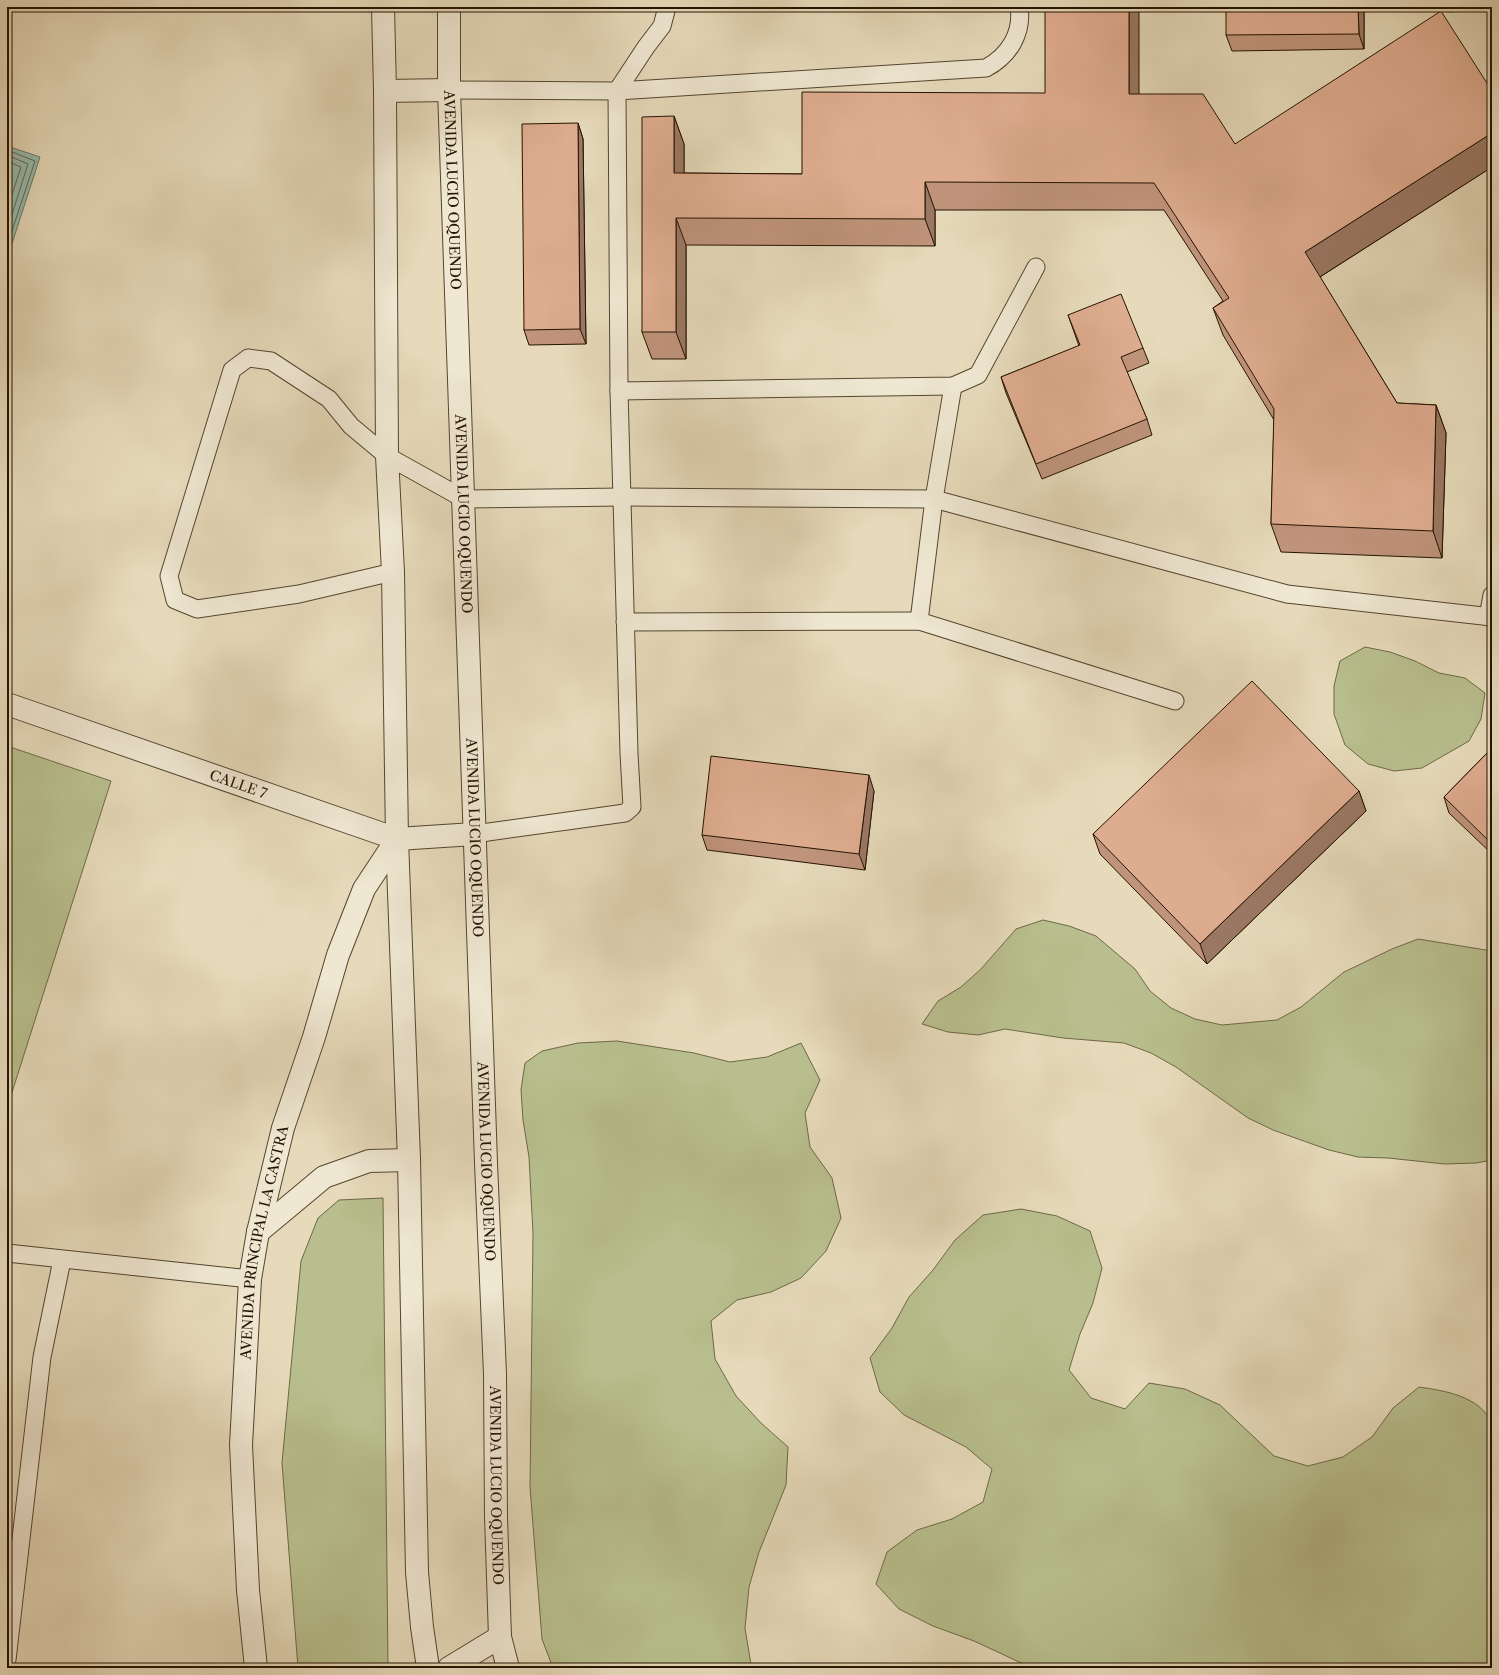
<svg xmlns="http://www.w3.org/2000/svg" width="1499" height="1675" viewBox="0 0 1499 1675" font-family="'Libre Caslon Text',serif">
  <rect width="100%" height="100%" fill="#e6daba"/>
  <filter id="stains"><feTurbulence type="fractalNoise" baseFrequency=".005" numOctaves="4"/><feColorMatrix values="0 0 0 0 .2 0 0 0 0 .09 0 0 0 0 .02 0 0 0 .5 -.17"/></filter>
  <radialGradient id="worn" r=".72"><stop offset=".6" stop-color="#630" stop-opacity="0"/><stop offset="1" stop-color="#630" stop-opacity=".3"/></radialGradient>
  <g fill="#b8be8d" stroke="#6e6847">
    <path d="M1423,7H1460L1453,12L1435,11Z"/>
    <path d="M1365,647L1390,652L1415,661L1439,673L1465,678L1485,693L1481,719L1469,741L1422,768L1394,771L1368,764L1345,745L1334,714V686L1340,661Z"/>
    <path d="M7,746L111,781L7,1108Z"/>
    <path d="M1043,920L1069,926L1096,936L1135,969L1150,991L1171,1008L1195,1019L1222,1025L1277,1020L1301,1007L1344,972L1392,949L1418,939L1492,951V1160L1476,1163L1445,1164L1388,1158L1358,1157L1329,1150L1273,1130L1248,1118L1176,1067L1151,1053L1124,1043L1063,1038L1005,1029L978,1035L948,1032L922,1024L938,1001L961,987L981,969L1016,929Z"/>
    <path d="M617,1041L694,1053L730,1062L767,1057L801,1043L820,1080L805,1113L810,1147L832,1178L841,1218L826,1251L801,1278L771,1292L737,1300L711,1321L715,1359L736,1396L761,1423L788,1447L786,1485L759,1552L749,1587L745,1628L751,1665L754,1668H553L542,1639L530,1487L533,1233L529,1157L523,1120L521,1090L525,1063L542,1051L578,1043Z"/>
    <path d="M383,1198L388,1668H298L282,1463L301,1261L318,1218L339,1200Z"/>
    <path d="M1021,1209L1057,1216L1090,1231L1102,1268L1093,1303L1080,1334L1069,1370L1091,1398L1125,1409L1149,1383L1185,1389L1220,1405L1274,1456L1308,1466L1343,1457L1372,1437L1393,1408L1419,1387C1446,1391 1479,1396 1492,1423V1668H1032L974,1641L933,1626L899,1609L876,1584L887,1552L917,1530L952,1519L983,1502L992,1469L966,1447L904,1415L880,1392L870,1358L892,1328L909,1297L933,1270L955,1240L983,1215Z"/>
  </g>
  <path fill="#97bbac" stroke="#697868" d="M7,146L40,157L7,259Z"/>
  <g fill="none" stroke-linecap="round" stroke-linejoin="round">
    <g stroke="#5e6756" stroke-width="1">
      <path d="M7,150L35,161L7,246"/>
      <path d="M7,155L28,164L7,230"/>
      <path d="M7,161L21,167L7,210"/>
    </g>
    <g stroke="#54452f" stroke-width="19">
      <g id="lane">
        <path d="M449,90L617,91L619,391L629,753L632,807L625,813L474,834"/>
        <path d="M617,91L986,68C1009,56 1023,33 1019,7"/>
        <path d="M617,91L646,47L662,26L667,7"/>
        <path d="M619,391L953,386L978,375L1036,267"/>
        <path d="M393,572L299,594L197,609L175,600L169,576L232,370L248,358L271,361L329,399L351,426L387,456L464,499L622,497L934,499L1287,594L1492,617"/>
        <path d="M1488,617L1492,595"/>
        <path d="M919,621L934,499L953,386"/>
        <path d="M625,622L919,621L1175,701"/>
        <path d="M7,1253L250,1279"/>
        <path d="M7,1660L42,1357L62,1260"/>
      </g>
    </g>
    <g stroke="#54452f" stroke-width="24">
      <g id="street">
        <path d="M383,7L385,91L387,456L393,572L397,839L409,1160L417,1572L422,1627L428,1668"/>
        <path id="s1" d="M449,7V90L486,1163L495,1374L496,1517L500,1637L508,1668"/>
        <path d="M385,91L449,90"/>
        <path id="s2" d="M7,704L397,839L474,834"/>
        <path d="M258,1232L324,1177L369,1161L409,1160"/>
        <path id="s3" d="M256,1668L248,1590L241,1445L250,1279L258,1232L283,1128L314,1037L338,955L364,889L397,839"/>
        <path d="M449,1668L500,1637"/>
      </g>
    </g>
    <use href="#lane" stroke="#efe7d2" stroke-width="17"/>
    <use href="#street" stroke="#efe7d2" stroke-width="22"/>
  </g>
  <g fill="#bf947b" stroke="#241301">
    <path d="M1364,7V49L1232,51L1226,35Z"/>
    <path d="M1492,91V167L1320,277L1397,403L1436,405L1446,433L1442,558L1281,552L1271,524L1274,420L1223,335L1213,308L1223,301L1164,210H935V246L686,245V359H652L642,332L674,116L684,144V173L802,174L1139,94L1235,144Z"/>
    <path d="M578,123L583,139L586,344L529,345L524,330Z"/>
    <path d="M1068,315L1143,348L1149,363L1127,372L1147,419L1152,435L1042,479L1006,393L1001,377L1079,346Z"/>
    <path d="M1492,748V854L1449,813L1444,797Z"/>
    <path d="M874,791L865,870L707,850L702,835Z"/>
    <path d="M1359,791L1366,811L1207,964L1100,854L1093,834Z"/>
  </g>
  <g fill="#9b7864" stroke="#241301">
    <path d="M1129,7H1139V121L1129,94Z"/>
    <path d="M1358,7H1364V49L1359,34Z"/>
    <path d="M674,116L684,144V201L674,173Z"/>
    <path d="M578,123L583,139L586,344L580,329Z"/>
    <path d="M1492,133V167L1315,280L1305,252Z"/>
    <path d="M925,182L935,210V246L925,219Z"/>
    <path d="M676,218L686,245V359L676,332Z"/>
    <path d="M1436,405L1446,433L1442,558L1433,531Z"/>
    <path d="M869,775L874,791L865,870L859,854Z"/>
    <path d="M1359,791L1366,811L1207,964L1200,944Z"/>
  </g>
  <g fill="#deac8f" stroke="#241301">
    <path d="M1045,7H1129V94H1203L1235,144L1441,11L1492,91V133L1305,252L1397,403L1436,405L1433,531L1271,524L1274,409L1213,308L1229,298L1154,183L925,182V219L676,218V332H642V117L674,116V173L802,174V92L1045,93Z"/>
    <path d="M1226,7H1358L1359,34L1226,35Z"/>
    <path d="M578,123L580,329L524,330L522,124Z"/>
    <path d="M1121,294L1143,348L1121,357L1147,419L1036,464L1001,377L1080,345L1068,315Z"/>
    <path d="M1252,681L1359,791L1200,944L1093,834Z"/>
    <path d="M1492,748V844L1444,797Z"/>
    <path d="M711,756L869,775L859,854L702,835Z"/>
  </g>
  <g text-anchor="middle" stroke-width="4" stroke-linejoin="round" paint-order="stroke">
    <g font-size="14" fill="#241301" stroke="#efe7d2">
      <text dy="5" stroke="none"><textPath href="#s1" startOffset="183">AVENIDA LUCIO OQUENDO</textPath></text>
      <text dy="5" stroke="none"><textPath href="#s1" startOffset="507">AVENIDA LUCIO OQUENDO</textPath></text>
      <text dy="5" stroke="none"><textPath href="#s2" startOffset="245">CALLE 7</textPath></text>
      <text dy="5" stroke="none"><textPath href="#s1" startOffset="831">AVENIDA LUCIO OQUENDO</textPath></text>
      <text dy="5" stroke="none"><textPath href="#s1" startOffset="1155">AVENIDA LUCIO OQUENDO</textPath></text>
      <text dy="5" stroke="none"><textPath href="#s3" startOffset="428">AVENIDA PRINCIPAL LA CASTRA</textPath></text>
      <text dy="5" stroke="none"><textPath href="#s1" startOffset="1479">AVENIDA LUCIO OQUENDO</textPath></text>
    </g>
  </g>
  <rect width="1499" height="1675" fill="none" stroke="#e6daba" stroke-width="24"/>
  <rect x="8" y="8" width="1483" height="1659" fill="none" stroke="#241301" stroke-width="2"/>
  <rect x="12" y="12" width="1475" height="1651" fill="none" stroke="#241301"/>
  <rect width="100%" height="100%" filter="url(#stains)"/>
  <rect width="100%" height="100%" fill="url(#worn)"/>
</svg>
